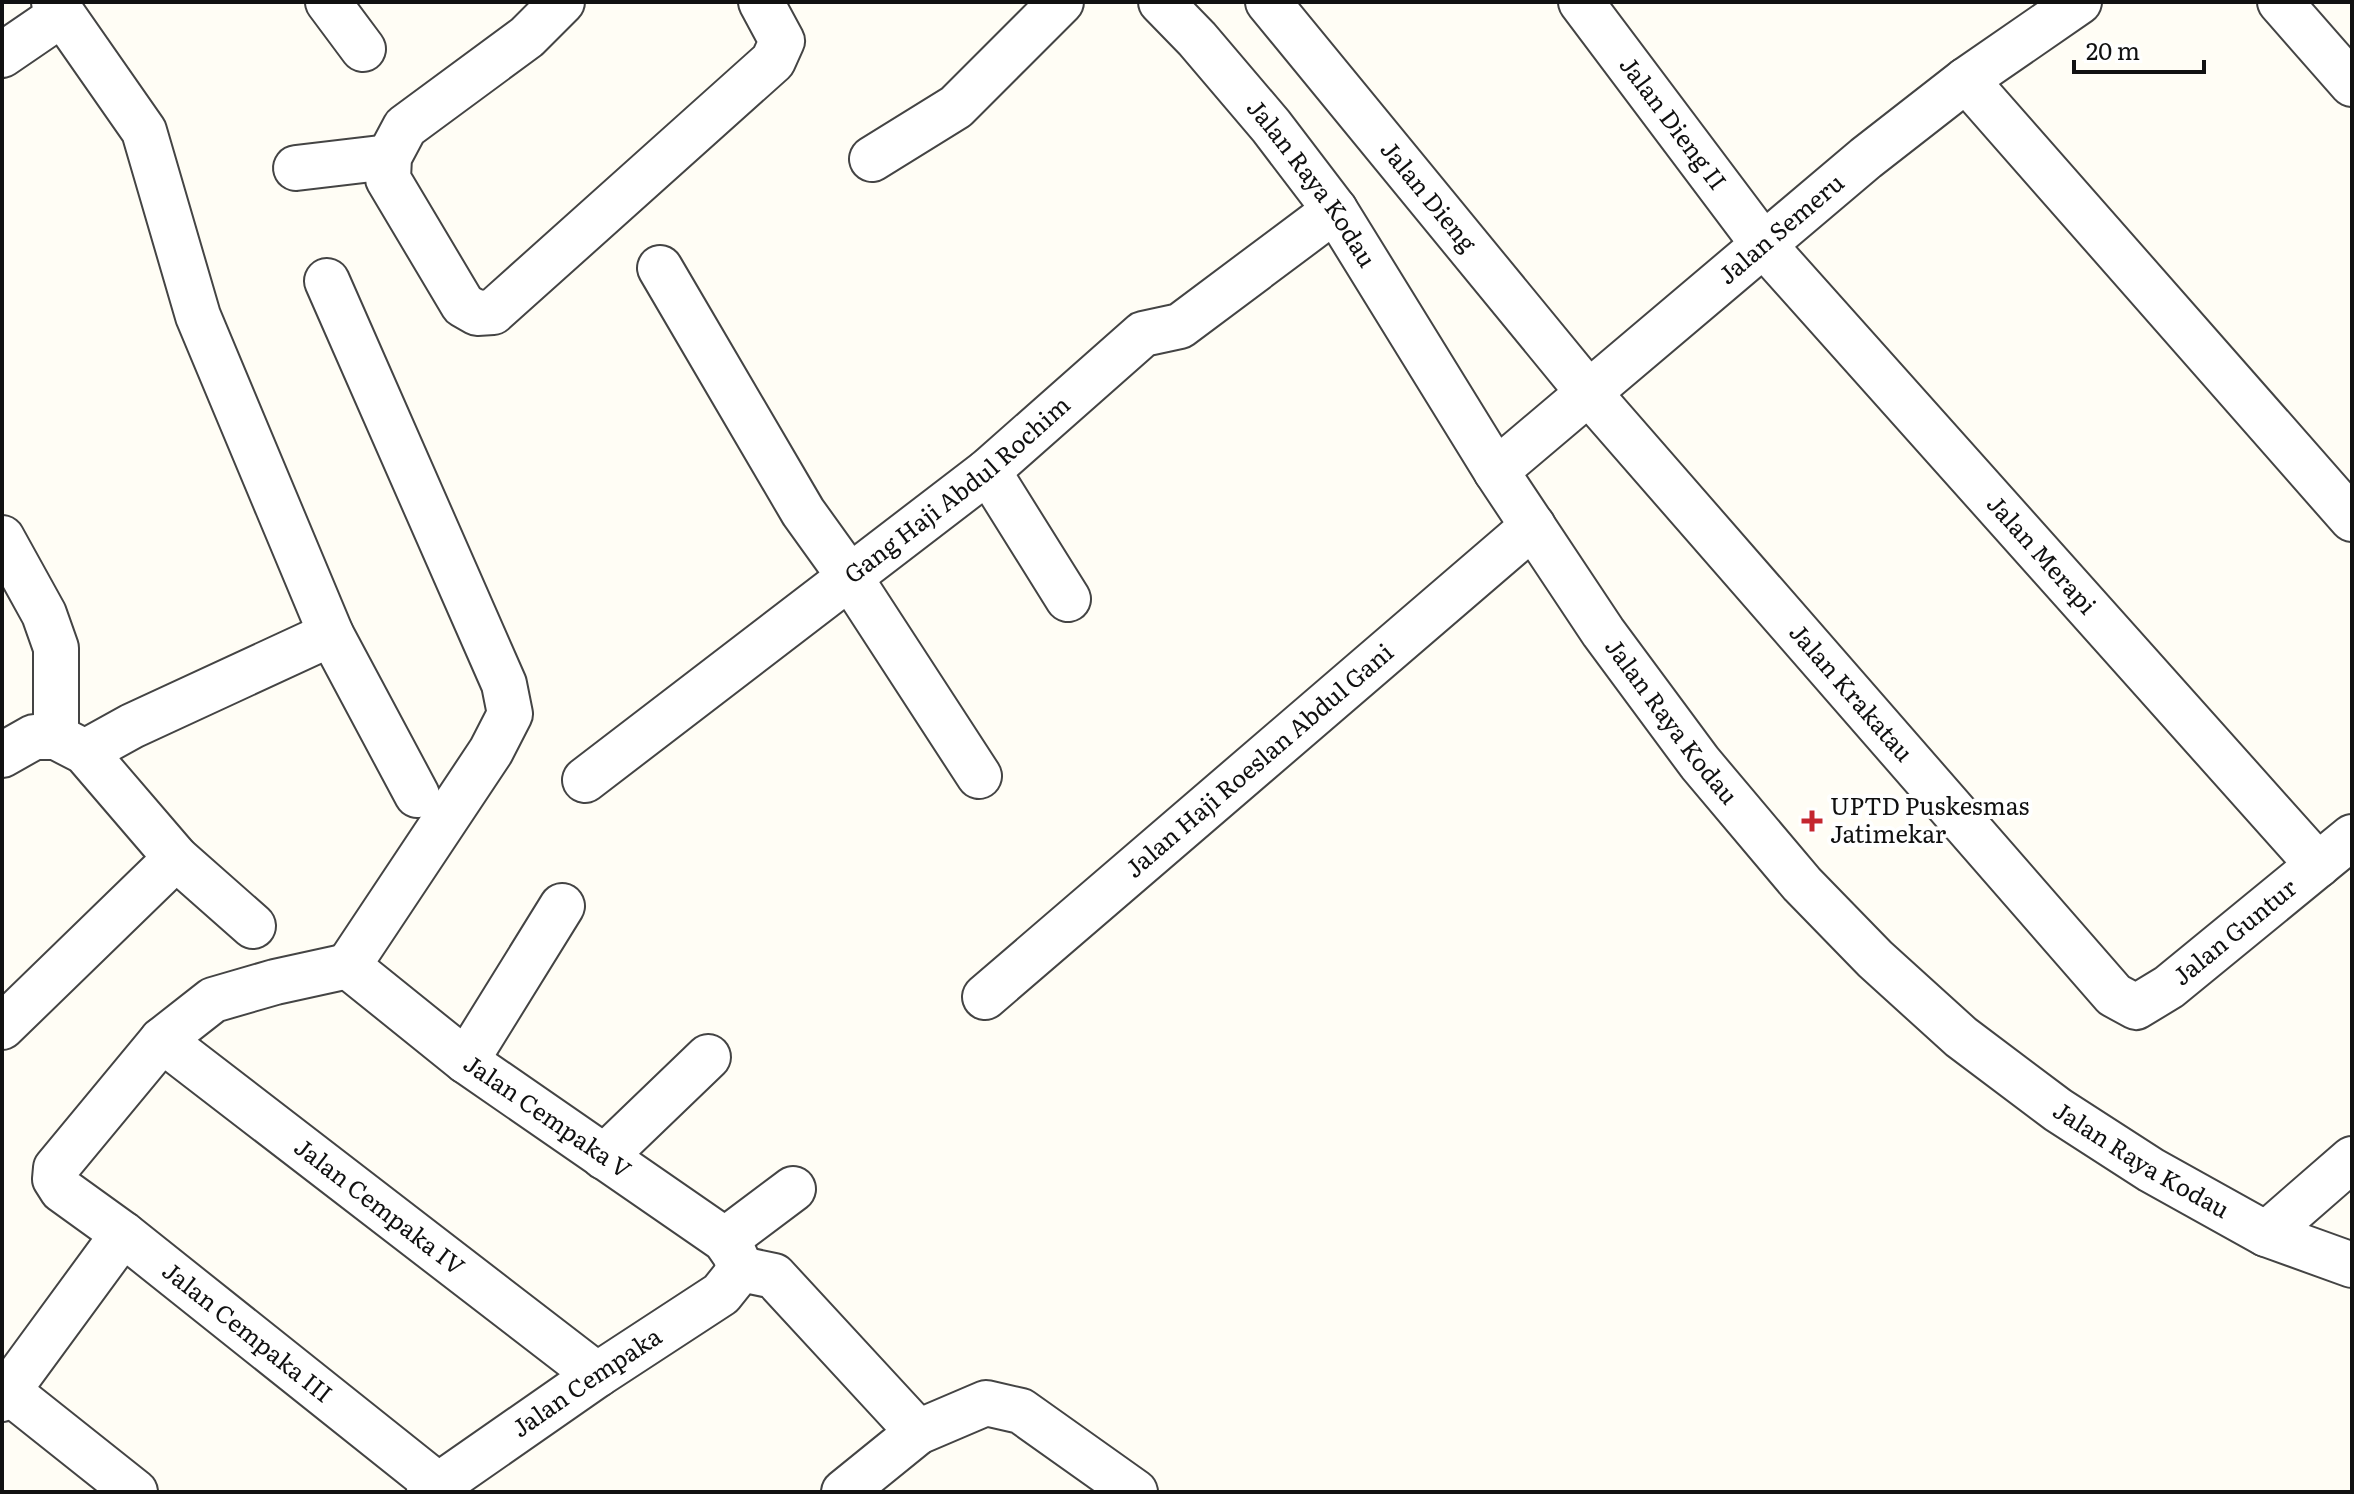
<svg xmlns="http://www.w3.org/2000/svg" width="2354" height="1494" viewBox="0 0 2354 1494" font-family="Literata,serif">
  <rect width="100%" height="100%" fill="#fffdf5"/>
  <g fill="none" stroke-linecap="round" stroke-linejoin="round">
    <g stroke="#444" stroke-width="48">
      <g id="minor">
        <path d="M54,2L144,131L198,316L331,634L417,795"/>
        <path d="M328,2L363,49"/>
        <path d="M562,2L527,37L405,127L389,157L388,179L463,305L477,313L493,312L773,61L782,41L761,2"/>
        <path id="s1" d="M1161,2L1197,39L1271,126L1335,210L1496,471L1603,632L1700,763L1802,884L1875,959L1961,1037L2058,1110L2151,1170L2266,1234L2352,1265"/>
        <path id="s2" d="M1268,2L1588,392L2114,995L2136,1007L2169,987L2352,837"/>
        <path id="s3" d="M1581,2L1763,244L2318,865"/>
        <path d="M2280,2L2352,84"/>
        <path d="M2,55L62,14"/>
        <path d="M1966,80L2352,519"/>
        <path d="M872,159L956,107L1061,2"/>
        <path d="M296,168L389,157"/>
        <path d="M660,268L803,512L849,576L979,776"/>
        <path d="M327,281L504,684L510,714L491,751L348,966"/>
        <path d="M988,471L1068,599"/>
        <path id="s4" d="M1496,471L1866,158L1966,80L2079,2"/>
        <path d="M2,538L44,614L56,648V737"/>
        <path d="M85,752L132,726L331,634"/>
        <path d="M2,755L34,737H56L85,752L176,858L253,926"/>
        <path id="s5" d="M585,780L988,471L1143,334L1180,326L1335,210"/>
        <path id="s6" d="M348,966L275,982L213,1000L162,1040L56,1168L55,1179L62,1190L123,1234L439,1486"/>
        <path id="s7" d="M348,966L466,1061L725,1240L734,1253L741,1269"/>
        <path id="s8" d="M985,997L1533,526"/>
        <path d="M2,1027L176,858"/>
        <path id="s9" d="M162,1040L597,1375"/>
        <path d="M466,1061L562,906"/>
        <path d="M604,1157L708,1057"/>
        <path d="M2266,1234L2352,1159"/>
        <path d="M725,1240L793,1189"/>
        <path d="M741,1269L774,1276L918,1432"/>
        <path d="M8,1391L135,1492"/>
        <path d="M2,1399L123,1234"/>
        <path id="s10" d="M429,1492L597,1375L721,1294L741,1269"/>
        <path d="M844,1492L918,1432L986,1403L1021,1411L1135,1492"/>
      </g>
    </g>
    <use href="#minor" stroke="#fff" stroke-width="44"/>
  </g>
  <path fill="#c4262e" stroke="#fff" stroke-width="3" d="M1808 809h8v8h8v8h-8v8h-8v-8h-8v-8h8z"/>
  <g text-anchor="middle" stroke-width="8" stroke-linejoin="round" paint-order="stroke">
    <g font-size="24" fill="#111" stroke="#fff">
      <text dy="8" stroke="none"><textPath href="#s3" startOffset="152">Jalan Dieng II</textPath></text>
      <text dy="8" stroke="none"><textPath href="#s1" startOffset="236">Jalan Raya Kodau</textPath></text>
      <text dy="8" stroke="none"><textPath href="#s2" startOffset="252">Jalan Dieng</textPath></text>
      <text dy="8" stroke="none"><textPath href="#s4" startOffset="374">Jalan Semeru</textPath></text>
      <text dy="8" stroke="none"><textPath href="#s5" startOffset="472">Gang Haji Abdul Rochim</textPath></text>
      <text dy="8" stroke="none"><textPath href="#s3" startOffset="720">Jalan Merapi</textPath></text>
      <text dy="8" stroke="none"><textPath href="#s2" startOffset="904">Jalan Krakatau</textPath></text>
      <text dy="8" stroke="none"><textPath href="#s1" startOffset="884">Jalan Raya Kodau</textPath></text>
      <text dy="8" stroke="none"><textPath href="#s8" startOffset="362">Jalan Haji Roeslan Abdul Gani</textPath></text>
      <text dy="8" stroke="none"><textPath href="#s2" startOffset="1454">Jalan Guntur</textPath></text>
      <text dy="8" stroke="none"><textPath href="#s7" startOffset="250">Jalan Cempaka V</textPath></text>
      <text dy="8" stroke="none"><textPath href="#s1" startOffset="1532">Jalan Raya Kodau</textPath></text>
      <text dy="8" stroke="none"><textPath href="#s9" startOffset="274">Jalan Cempaka IV</textPath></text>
      <text dy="8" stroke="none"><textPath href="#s6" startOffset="628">Jalan Cempaka III</textPath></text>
      <text dy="8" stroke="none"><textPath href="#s10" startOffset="192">Jalan Cempaka</textPath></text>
    </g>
    <g font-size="24" fill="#111" stroke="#fff" text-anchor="start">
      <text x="1830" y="815">UPTD Puskesmas<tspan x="1830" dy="28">Jatimekar</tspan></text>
    </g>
  </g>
  <rect width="2354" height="1494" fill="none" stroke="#111111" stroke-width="8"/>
  <path d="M2074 60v12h130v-12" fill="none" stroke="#111111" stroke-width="4"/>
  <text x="2086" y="60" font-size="24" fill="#111111" stroke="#ffffff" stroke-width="6" paint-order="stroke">20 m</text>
</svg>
